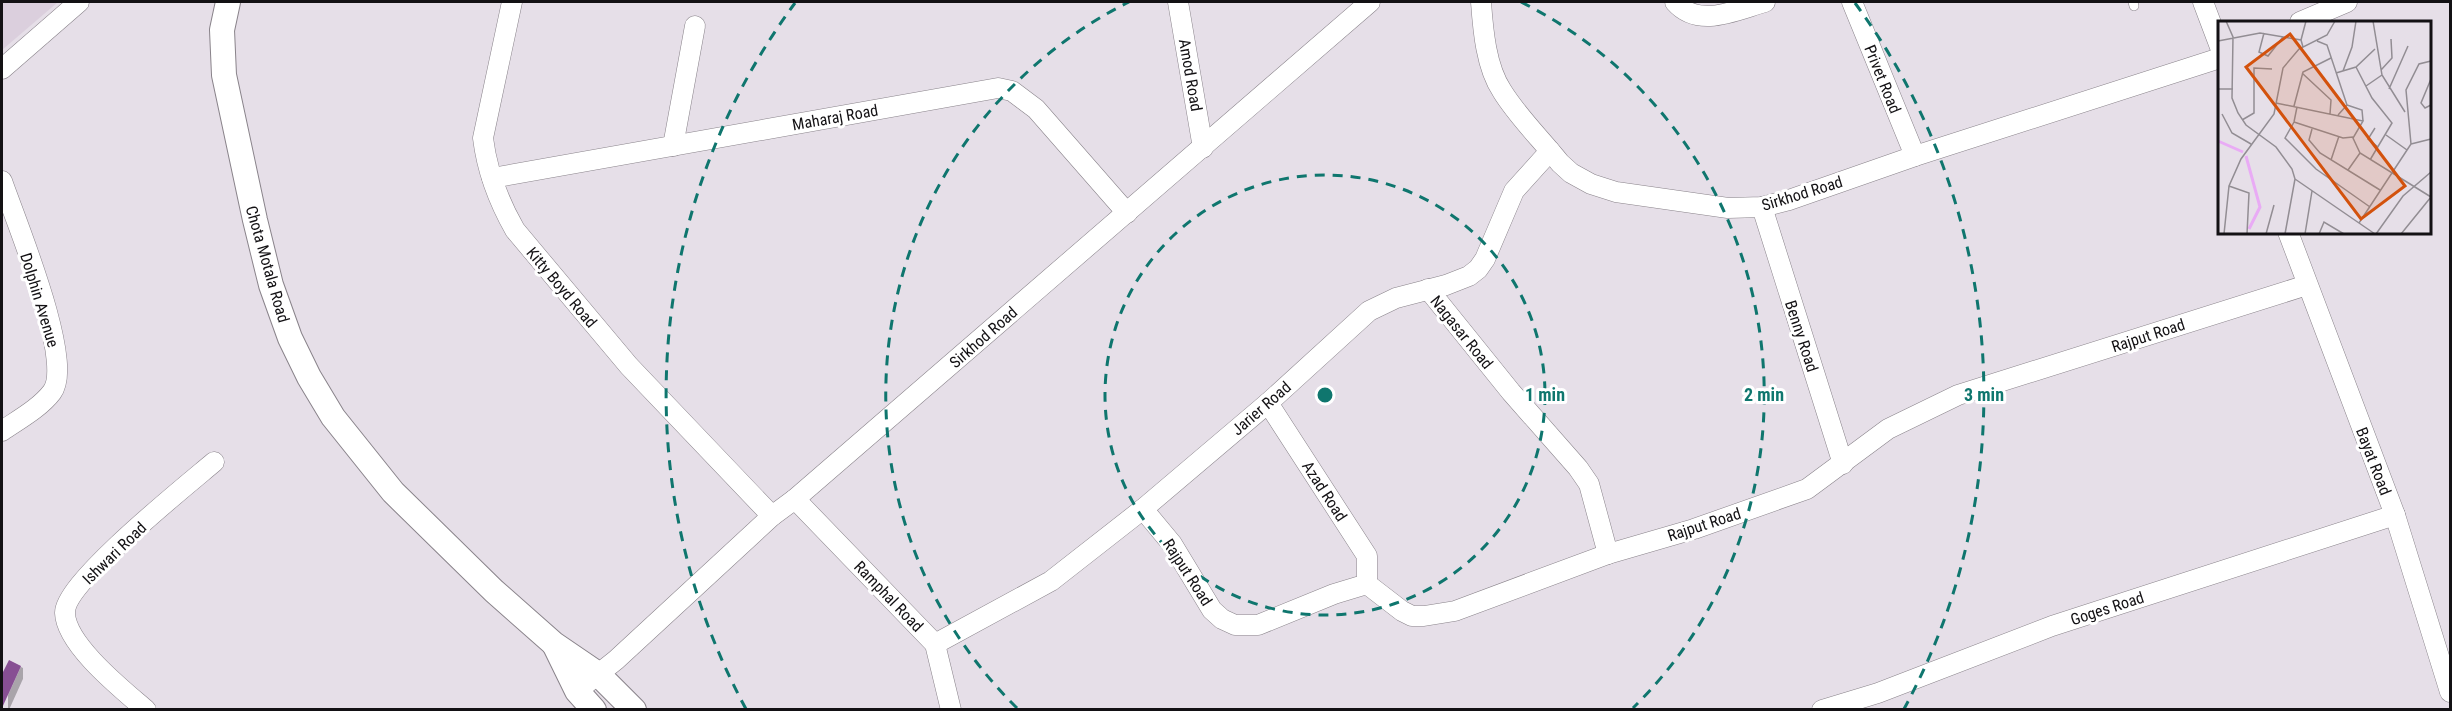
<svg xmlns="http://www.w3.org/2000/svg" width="2452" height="711" viewBox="0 0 2452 711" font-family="'Roboto Condensed',sans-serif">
  <defs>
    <filter id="shadow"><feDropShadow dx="6" dy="4" stdDeviation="0" flood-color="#0004"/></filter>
  </defs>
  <rect width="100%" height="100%" fill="#e6dfe8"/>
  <path fill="#dbcfdd" d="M2,2H58L2,50Z"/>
  <path fill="#874f93" filter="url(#shadow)" d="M9,660L21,666L2,708V674Z"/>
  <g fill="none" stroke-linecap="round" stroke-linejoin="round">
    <g stroke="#89838a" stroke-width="10">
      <path id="service" d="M2133,2L2134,6"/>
    </g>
    <g stroke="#89838a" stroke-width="21">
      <g id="minor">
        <path d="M512,2L483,138C487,171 499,202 515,230L629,366L772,516"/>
        <path d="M1178,2L1203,148"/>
        <path d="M1481,2C1483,30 1486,67 1502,91C1518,117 1541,139 1560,163L1571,173L1591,184L1616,192L1728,208L1762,207L1789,200L1915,156L2220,58"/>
        <path d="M1675,2C1699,29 1736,10 1765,2"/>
        <path d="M1852,2L1915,156"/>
        <path d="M2203,2L2220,47"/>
        <path d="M2300,22L2347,2"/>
        <path d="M2,69L79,2"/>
        <path d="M673,146L695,26"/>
        <path d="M492,178L998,88L1012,91L1036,109L1127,213"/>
        <path d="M2,181C15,219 75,362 52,392C40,408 18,420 2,431"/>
        <path d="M1762,207L1843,464"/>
        <path d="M2288,232L2395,515L2450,692"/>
        <path d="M1428,289L1511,392L1578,468L1589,484L1608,554"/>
        <path d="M1268,403L1367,556V584"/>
        <path d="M795,499L935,644L951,710"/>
        <path d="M1143,509L1172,544L1212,610L1222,619L1235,625H1258L1334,594L1367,584L1402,611L1412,616H1424L1455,611L1608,554L1694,529L1807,489L1888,429L1958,395L2307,285"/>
        <path d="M935,644L1051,581L1143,509L1268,403L1369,311L1396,298L1446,285L1469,276L1478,269L1485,259L1514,191L1550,151"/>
        <path d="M577,691L616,660L772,516L795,499L1370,2"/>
        <path d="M146,710C123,690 66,645 65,613C64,583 187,485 214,462"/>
        <path d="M1822,710L1878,693L2052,626L2395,515"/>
      </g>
    </g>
    <g stroke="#89838a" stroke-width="26">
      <g id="tertiary">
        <path d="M228,2L222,30L224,75L255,220L271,285L290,338L309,377L333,417L393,492L494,591L554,644L598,674L634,710"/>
        <path d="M555,646L577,691L594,710"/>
      </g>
    </g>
    <use href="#service" stroke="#fff" stroke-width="9"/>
    <use href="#minor" stroke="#fff" stroke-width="20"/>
    <use href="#tertiary" stroke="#fff" stroke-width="24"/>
  </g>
  <g fill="none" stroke="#0f766e" stroke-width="3" stroke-dasharray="10 8">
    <circle cx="1325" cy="395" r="220"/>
    <path d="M1017 708A439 439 0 0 1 1129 2M1521 2A439 439 0 0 1 1633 708"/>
    <path d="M746 709A659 659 0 0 1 795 3M1855 3A659 659 0 0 1 1904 709"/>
  </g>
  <g text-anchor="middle" stroke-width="6" stroke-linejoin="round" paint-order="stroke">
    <g font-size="16" fill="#131114" stroke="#fff">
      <text transform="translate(1191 75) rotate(80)" y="6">Amod Road</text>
      <text transform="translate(1883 79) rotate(68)" y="6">Privet Road</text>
      <text transform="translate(835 117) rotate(-10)" y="6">Maharaj Road</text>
      <text transform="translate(1802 193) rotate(-17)" y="6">Sirkhod Road</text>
      <text transform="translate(268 264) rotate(74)" y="6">Chota Motala Road</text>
      <text transform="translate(562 287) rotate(50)" y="6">Kitty Boyd Road</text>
      <text transform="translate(40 300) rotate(73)" y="6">Dolphin Avenue</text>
      <text transform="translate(1462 332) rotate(51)" y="6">Nagasar Road</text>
      <text transform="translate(2148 335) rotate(-18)" y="6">Rajput Road</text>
      <text transform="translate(1802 336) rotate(72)" y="6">Benny Road</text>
      <text transform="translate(983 337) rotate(-41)" y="6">Sirkhod Road</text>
      <text transform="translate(1261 408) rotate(-41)" y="6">Jarier Road</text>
      <text transform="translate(2374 461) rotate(69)" y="6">Bayat Road</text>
      <text transform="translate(1325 491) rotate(57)" y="6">Azad Road</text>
      <text transform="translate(1704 524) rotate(-18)" y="6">Rajput Road</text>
      <text transform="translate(114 553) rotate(-44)" y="6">Ishwari Road</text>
      <text transform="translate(1188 572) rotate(57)" y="6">Rajput Road</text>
      <text transform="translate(889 596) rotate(46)" y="6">Ramphal Road</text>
      <text transform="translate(2107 608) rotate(-18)" y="6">Goges Road</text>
    </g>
  </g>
  <g transform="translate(2218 21)">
    <rect width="213" height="213" fill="#e6dfe8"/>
    <path fill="none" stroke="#e9abf5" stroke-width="3" d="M0,120L25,131M28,135L42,186L31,208"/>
    <path fill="none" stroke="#928d93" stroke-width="1.5" d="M8,0L15,16L14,77L20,92L28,104L58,126L74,148L77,158L67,213M155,0L164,54L187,91M46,12L41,31L50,35L65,16M83,19L88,0M0,20L42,12L83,19L85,26M99,20L109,24L129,84L120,94M0,26V68H15M138,46L154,77L174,102L152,139M163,49L174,37L173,18M125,50L134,26L138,0M84,52L113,79L112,93M118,52L138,46L157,28M213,58L203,82L207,87L213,84M148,65L164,54M171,68L190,25M58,82L145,100L135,117L142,132L213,176M129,84L144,89L145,100M76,85L85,51L113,37M79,86L76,101L67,117L98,148L152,186M4,93L14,112L33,123M24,99L36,92V47L54,48M76,101L125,117L135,116M157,107L150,118L160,126M94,108L91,119L102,132L162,169M168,114L189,129M193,123L213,118M113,139L121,115M130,149L142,132M77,158L157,213M11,165L31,172L29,213M141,202L193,123L188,69L201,43L213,40M6,213L11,165L23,138L56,93L65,47L81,28L109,14L117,0M48,213L56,184M87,213L94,170M101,213L106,201L126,213M158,213L185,175L213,151M183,213L213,176"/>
    <path fill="#d3520d" fill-opacity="0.15" stroke="#d3520d" stroke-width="3" d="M72,13L187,165L143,198L28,46Z"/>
    <rect width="213" height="213" fill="none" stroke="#131114" stroke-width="3"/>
  </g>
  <circle cx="1325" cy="395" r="9" fill="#0f766e" stroke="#fff" stroke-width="3"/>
  <g font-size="18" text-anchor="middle" font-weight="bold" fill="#0f766e" stroke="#fff" stroke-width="6" stroke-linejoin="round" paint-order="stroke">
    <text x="1545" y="401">1 min</text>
    <text x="1764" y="401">2 min</text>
    <text x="1984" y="401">3 min</text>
  </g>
  <rect width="2452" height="711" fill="none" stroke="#131114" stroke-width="6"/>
</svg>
